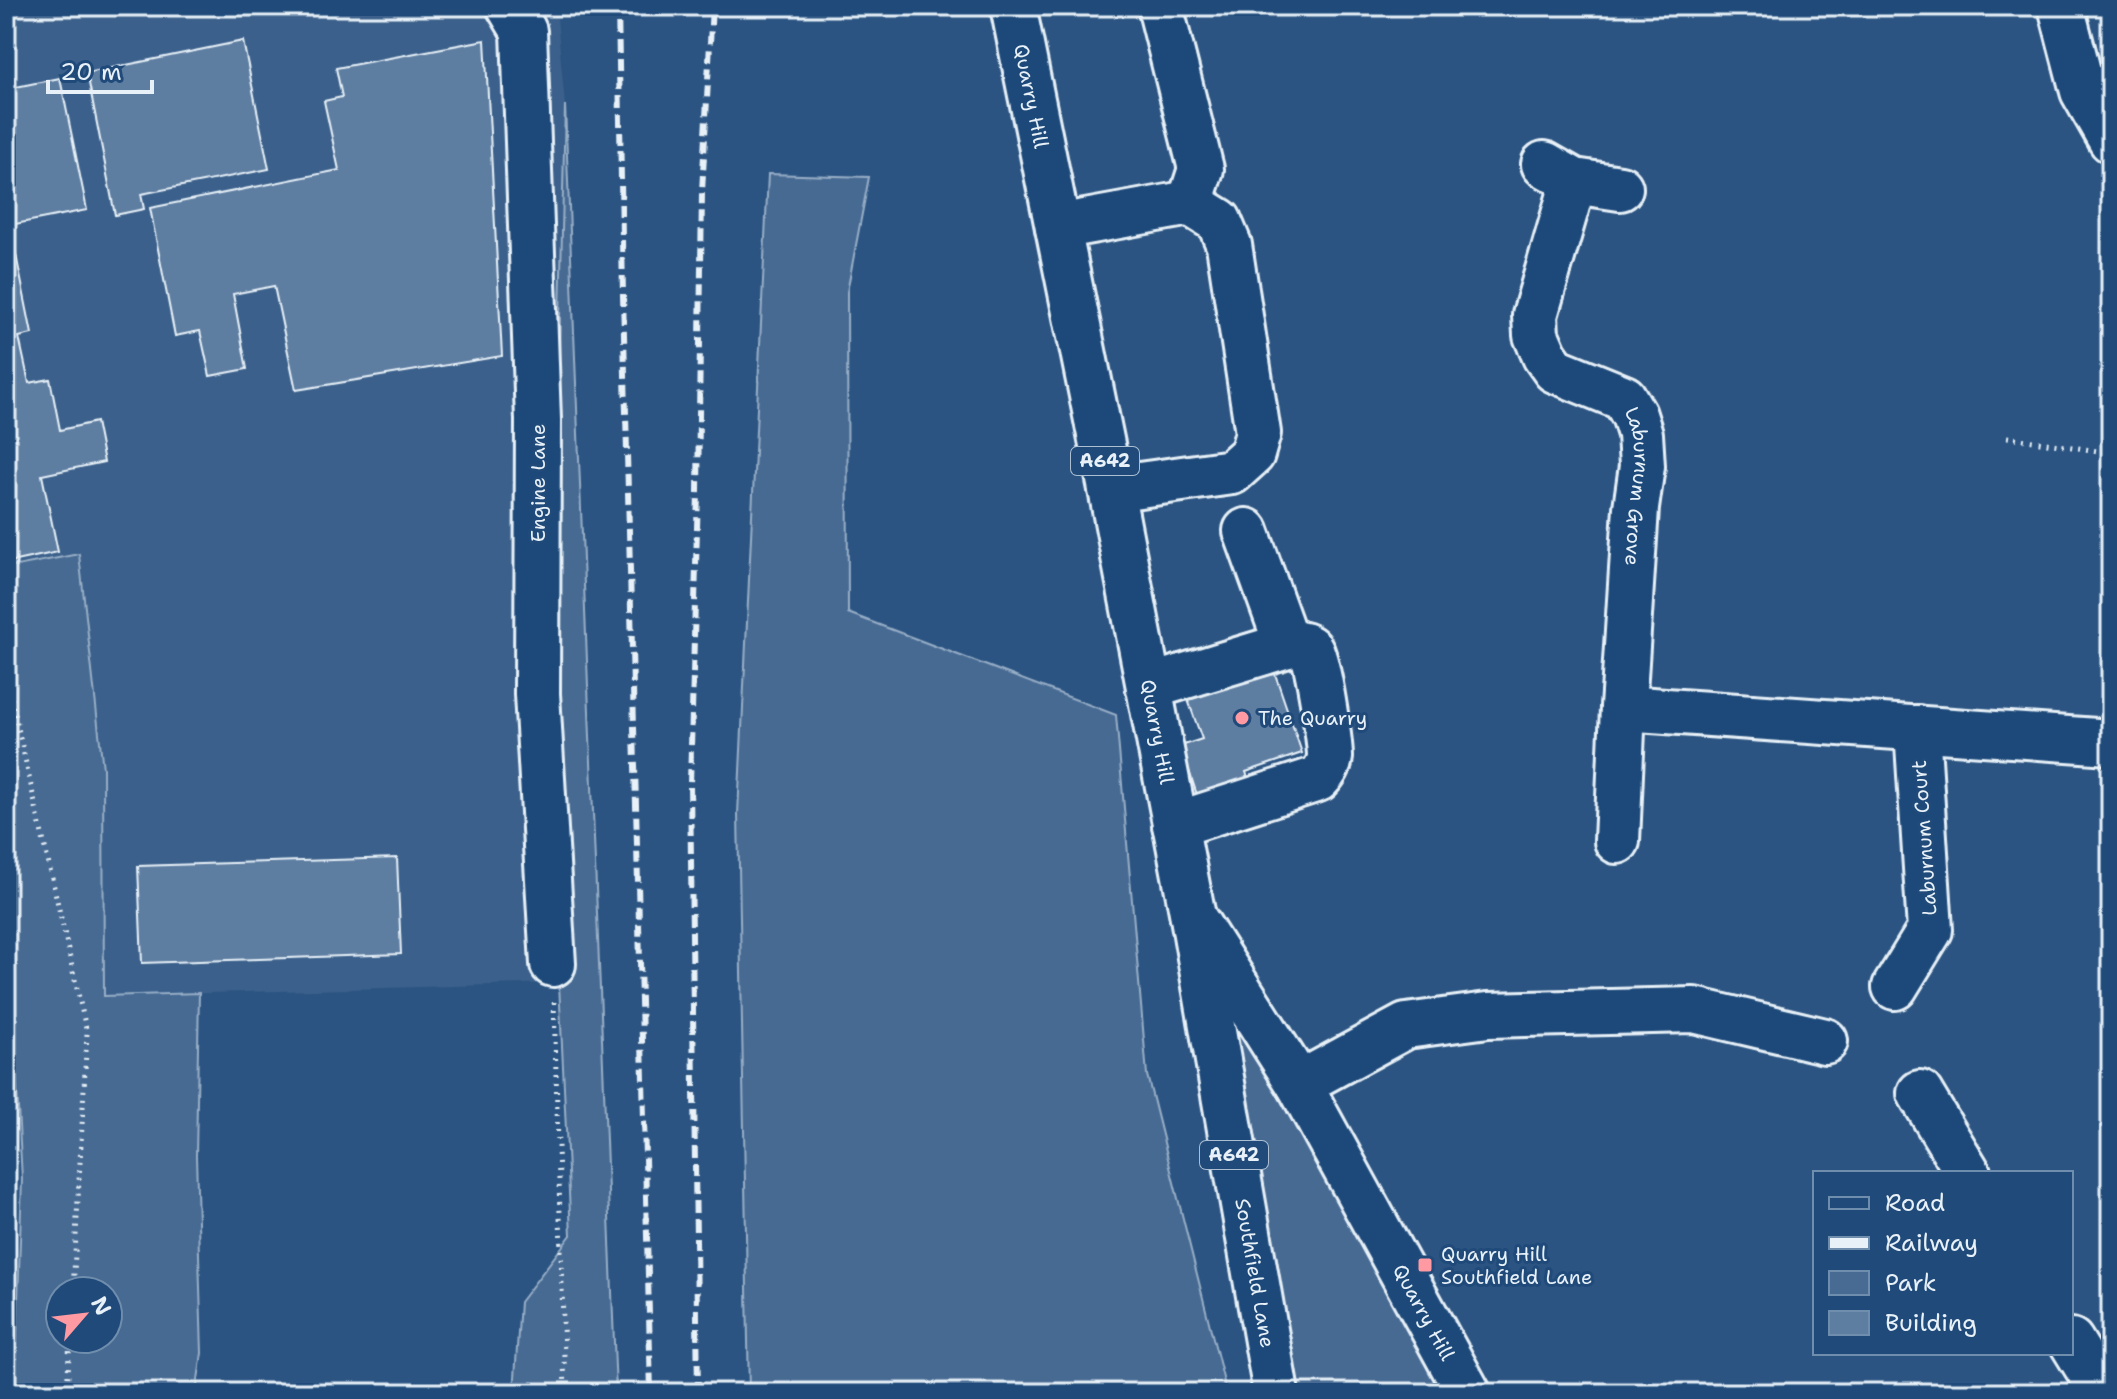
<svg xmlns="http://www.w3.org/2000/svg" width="2117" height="1399" viewBox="0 0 2117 1399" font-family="'Shantell Sans',sans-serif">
  <rect width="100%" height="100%" fill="#2b5482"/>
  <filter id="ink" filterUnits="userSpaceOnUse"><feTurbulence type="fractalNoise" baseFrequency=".0125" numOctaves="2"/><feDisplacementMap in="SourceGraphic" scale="16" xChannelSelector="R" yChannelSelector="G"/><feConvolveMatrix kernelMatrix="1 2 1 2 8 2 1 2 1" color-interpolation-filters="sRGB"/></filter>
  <g filter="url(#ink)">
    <path fill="#3a608b" d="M6,6H556L565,105L551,696L559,983L104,996L103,769L79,554L6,568Z"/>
    <g fill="#476b93" stroke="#98aec6" stroke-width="2" fill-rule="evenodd">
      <path d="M565,105L616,1393H514L520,1302L571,1235L559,983L551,696Z"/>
      <path d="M768,174L869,177L847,292L848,613L1116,715L1147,1075L1225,1386L1206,1393H749L738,814Z"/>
      <path d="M79,554L103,769L104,996L199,993L196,1156L202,1353L196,1393H15L22,1179L6,894V568ZM60,1291H108V1339H60Z"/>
      <path d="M1193,917L1468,1393H1276Z"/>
    </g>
    <g fill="#5d7da1" stroke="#e8f1f8" stroke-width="2">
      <path d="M485,40L502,356L296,390L274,286L233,294L247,369L210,376L200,331L175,336L150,208L339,170L324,101L342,97L336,68Z"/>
      <path d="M243,41L269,169L141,194L144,209L115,215L87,73Z"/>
      <path d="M60,78L87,210L10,225L32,334L19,337L29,383L50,379L60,430L96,422L104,462L42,475L58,552L6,563V89Z"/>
      <path d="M1273,668L1302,753L1246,772L1251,787L1200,804L1181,746L1202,739L1187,697Z"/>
      <path d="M397,858L401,954L142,963L138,866Z"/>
    </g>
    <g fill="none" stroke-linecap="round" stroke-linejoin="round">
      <g stroke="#e8f1f8" stroke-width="50">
        <g id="minor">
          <path d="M509,6L524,31L538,420L537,694L553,964"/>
          <path d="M1160,6L1201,169L1190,203"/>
          <path d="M2061,6L2083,91L2111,140"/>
          <path d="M1544,164L1574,181L1620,188"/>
          <path id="s1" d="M1574,181L1535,315L1536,335L1545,356L1555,370L1624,398L1634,415L1640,434L1642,466L1636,508L1623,708L1617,841"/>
          <path d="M1058,227L1190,203L1219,221L1229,245L1258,433L1252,454L1232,472L1111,489"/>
          <path d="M1246,531L1287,645"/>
          <path d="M1149,687L1294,643C1300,644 1307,645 1311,650C1318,660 1330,743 1330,757C1329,766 1324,773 1318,779L1175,825"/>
          <path d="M1623,708L2111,742"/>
          <path d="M1895,987L1930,930L1917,728"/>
          <path d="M1299,1084L1406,1026L1488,1015L1694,1010L1825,1041"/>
          <path d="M1920,1093L1968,1173"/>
          <path d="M2071,1341L2103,1393"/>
        </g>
      </g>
      <g stroke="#e8f1f8" stroke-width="50">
        <g id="major">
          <path id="s2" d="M1193,917L1299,1084L1468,1393"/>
        </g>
      </g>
      <g stroke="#e8f1f8" stroke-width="50">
        <g id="highway">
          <path id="s3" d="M1013,6L1111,489L1193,917L1276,1393"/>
        </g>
      </g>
      <g stroke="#e8f1f8" stroke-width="5" stroke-dasharray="2 6" stroke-linecap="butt">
        <path d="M2007,437L2111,453"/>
        <path d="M6,675L87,1033L73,1291"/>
        <path d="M554,1002L565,1393"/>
        <path d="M67,1393L70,1339"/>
      </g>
      <use href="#minor" stroke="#1f4a7a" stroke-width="44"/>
      <use href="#major" stroke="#1f4a7a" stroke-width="44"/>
      <use href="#highway" stroke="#1f4a7a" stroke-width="44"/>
      <g stroke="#e8f1f8" stroke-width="6" stroke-dasharray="12 6" stroke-linecap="butt">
        <path d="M618,6L623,296L651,1393"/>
        <path d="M698,1393L690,784L698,492L702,192L712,6"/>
      </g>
    </g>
  </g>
  <g fill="#ff9aa2" stroke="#1f4a7a" stroke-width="3">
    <circle cx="1242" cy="718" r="8"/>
    <rect x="1417" y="1257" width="16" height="16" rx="4"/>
  </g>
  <g text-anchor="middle" stroke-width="6" stroke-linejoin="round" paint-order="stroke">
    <g fill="#1f4a7a" stroke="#acbfd2" stroke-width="2">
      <rect x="1071" y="447" width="68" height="28" rx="6"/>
      <rect x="1200" y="1141" width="68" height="28" rx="6"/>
    </g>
    <g font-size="18" font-weight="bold" fill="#e8f1f8">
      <text x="1105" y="467">A642</text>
      <text x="1234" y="1161">A642</text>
    </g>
    <g font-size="20" fill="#e8f1f8" stroke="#1f4a7a">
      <text dy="7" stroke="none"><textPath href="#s3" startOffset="92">Quarry Hill</textPath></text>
      <text transform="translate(538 483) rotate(-90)" y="7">Engine Lane</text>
      <text dy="7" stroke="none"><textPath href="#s1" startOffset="366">Laburnum Grove</textPath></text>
      <text dy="7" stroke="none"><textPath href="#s3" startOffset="740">Quarry Hill</textPath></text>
      <text transform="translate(1924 838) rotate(-94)" y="7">Laburnum Court</text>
      <text dy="7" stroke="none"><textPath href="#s3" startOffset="1290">Southfield Lane</textPath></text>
      <text dy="7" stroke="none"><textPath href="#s2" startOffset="458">Quarry Hill</textPath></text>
    </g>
    <g font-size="20" fill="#e8f1f8" stroke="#1f4a7a" text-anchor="start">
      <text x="1258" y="725">The Quarry</text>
      <text x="1441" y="1261">Quarry Hill<tspan x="1441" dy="23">Southfield Lane</tspan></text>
    </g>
  </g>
  <rect width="2117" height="1399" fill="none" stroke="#1f4a7a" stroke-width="32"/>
  <rect x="16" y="16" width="2085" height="1367" fill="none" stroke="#e8f1f8" stroke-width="3" filter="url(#ink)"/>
  <rect x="1813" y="1171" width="260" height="184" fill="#1f4a7a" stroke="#6f8dac" stroke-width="2"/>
  <rect x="1829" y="1197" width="40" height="12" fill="#1f4a7a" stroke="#6f8dac" stroke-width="2"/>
  <text x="1885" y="1211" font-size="24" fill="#e8f1f8">Road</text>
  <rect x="1829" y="1237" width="40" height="12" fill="#e8f1f8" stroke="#6f8dac" stroke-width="2"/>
  <text x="1885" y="1251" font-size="24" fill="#e8f1f8">Railway</text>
  <rect x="1829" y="1271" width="40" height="24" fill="#476b93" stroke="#6f8dac" stroke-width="2"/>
  <text x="1885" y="1291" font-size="24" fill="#e8f1f8">Park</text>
  <rect x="1829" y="1311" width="40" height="24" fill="#5d7da1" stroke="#6f8dac" stroke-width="2"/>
  <text x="1885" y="1331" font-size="24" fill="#e8f1f8">Building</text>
  <g transform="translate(84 1315) rotate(62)"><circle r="38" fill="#1f4a7a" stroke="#6f8dac" stroke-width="2"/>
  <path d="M0-6L14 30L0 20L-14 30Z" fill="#ff9aa2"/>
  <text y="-12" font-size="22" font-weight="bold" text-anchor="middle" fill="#e8f1f8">N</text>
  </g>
  <path d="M48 80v12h104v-12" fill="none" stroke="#e8f1f8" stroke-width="4"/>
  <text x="60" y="80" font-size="24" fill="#e8f1f8" stroke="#1f4a7a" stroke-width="6" paint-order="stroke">20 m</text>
</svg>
